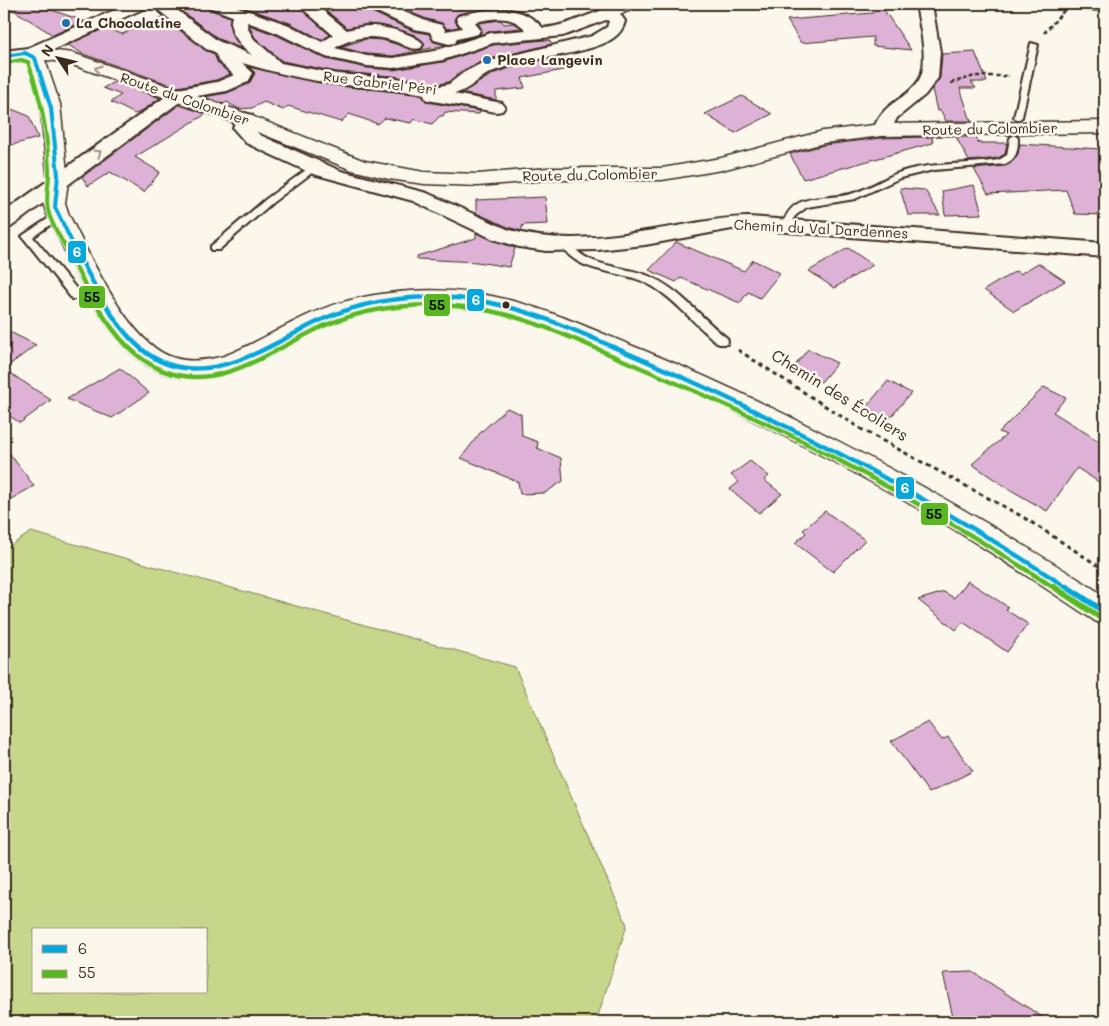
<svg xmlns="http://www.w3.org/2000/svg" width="1109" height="1026" viewBox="0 0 1109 1026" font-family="Mali,sans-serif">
  <rect width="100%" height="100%" fill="#fbf7ec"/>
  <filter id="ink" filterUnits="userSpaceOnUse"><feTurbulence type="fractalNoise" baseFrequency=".02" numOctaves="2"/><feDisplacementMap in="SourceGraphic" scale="10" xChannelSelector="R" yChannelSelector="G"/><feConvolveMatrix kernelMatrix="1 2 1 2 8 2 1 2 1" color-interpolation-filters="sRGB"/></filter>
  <g filter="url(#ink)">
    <g fill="#c6d68a" stroke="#808054" fill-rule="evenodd">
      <path d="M1034,4H1105V13Z"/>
      <path d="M31,532L515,667L627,925L596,1022H4V550ZM34,930H206V992H34Z"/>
    </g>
    <g fill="#ddb2d6" stroke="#3b2a1e">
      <path d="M4,4H34L84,21L53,35Z"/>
      <path d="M194,4H205L208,9L230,17L231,33L243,49L219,39L180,10Z"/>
      <path d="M234,4H295L330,35L322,40L290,23Z"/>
      <path d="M318,4H362L365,9L413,31L429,34L434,42L446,45L393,56L367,54L340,47L366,39L382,40L415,50H421L425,44L415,35L384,26L368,24L347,28Z"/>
      <path d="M389,4H459L488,8L458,14L454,20L459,27L447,29L442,23L427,19Z"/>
      <path d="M872,4H880L911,50L873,46V37L801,43L787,20L873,13Z"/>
      <path d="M163,17L205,50L214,54L218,63L230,74L216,80L177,87L83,54L68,45L105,28L122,34Z"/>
      <path d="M501,20L504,24L514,23L522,28L491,31L480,35L482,29L478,23Z"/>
      <path d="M249,25L276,35L326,59L367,68L393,70L443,62L493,45L544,40L545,41L549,40L552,44L482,61L462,71L448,82L440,84L392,76L337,72L282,61L255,38Z"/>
      <path d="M975,52L987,82H971L976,88H960L971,121H946L941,111H937L932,89L940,78L942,54Z"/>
      <path d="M563,57L573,68L522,78L525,88L496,91V100L461,93L495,73L522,64Z"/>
      <path d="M249,67L325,84L422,95L427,102L480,111L479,114L445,112L443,116H440L432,124L414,119L411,123L385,118L378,124L349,114L341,122L288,106L283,110L264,102L252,108L239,109L227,102L224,104L204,97L227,93L249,84L255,73Z"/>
      <path d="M114,82L160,98L140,112L135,114L111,102L121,95L103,88Z"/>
      <path d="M742,96L772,114L735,133L705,114Z"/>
      <path d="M179,105L206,114L135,157L160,172L144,192L110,172L88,186L82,177Z"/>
      <path d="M4,106L29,116L38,138L8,146L4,132Z"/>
      <path d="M932,137L933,143L803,179L790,154L824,145L882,138Z"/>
      <path d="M956,137H976L978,143H1007L1005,154L998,158L969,161Z"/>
      <path d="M1020,144L1101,149L1105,157V215L1075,214L1066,190L988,194L974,169L1005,166L1010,164L1018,154Z"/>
      <path d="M974,185L982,214L945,215L942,191Z"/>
      <path d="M900,188L925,190L940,215H908Z"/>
      <path d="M545,197L548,224L523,225L521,231L508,227L476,213V200Z"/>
      <path d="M476,233L515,248L509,267L477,262L417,259V256L476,238Z"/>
      <path d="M676,242L744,271L753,260L780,273L760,298L748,292L740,303L681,278L676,282L649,270Z"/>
      <path d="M848,248L873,265L834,288L809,271Z"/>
      <path d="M1038,263L1065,281L1014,311L984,290L1016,271L1020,274Z"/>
      <path d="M4,329L36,345L4,369L51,400L20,423L4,412Z"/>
      <path d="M808,349L837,363L821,382L793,368Z"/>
      <path d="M120,368L149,393L112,418L67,399Z"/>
      <path d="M888,381L911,393L889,419L866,407Z"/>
      <path d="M1044,387L1066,398L1053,412L1105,445V486L1077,468L1047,511L1004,486L972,464L1006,435L999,432Z"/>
      <path d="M507,408L521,414L522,436L538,442L537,448L561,458L563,481L545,493L520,494L518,482L461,458L480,433Z"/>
      <path d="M4,446L34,486L4,503Z"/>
      <path d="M750,461L769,476L764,480L782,494L759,513L730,489L739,482L731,475Z"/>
      <path d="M825,511L865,540L833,572L795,543L806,533L803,530Z"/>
      <path d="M968,581L1008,607L1006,610L1028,624L1007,652L963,622L956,630L918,600L944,592L954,598Z"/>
      <path d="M928,722L942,740L948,737L973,771L929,793L891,741Z"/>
      <path d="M973,972L1050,1022H954L943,973Z"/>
    </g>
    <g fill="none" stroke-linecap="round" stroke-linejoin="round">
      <g stroke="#3b2a1e" stroke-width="4">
        <g id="lane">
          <path d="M1031,43L1038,45L1022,117L1018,120L1014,117Z"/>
          <path d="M1014,135L1018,138C1018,150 1017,159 1005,164L934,170L900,178L855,199L807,207L795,216L791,227L788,228L783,225C792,189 828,202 854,193C873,187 888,175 907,170C937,162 968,165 999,160L1007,155L1010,138Z"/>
          <path d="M314,164L317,165V169L272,203L219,250H211V246L266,199Z"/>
          <path d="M58,212L61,213V217L33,237L80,293L81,296L80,299H72L22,236Z"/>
          <path d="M566,241L570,242C585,268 623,265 649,276C680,289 701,318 727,338L728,341L727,344H719C693,324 672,294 642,281C616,270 575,273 561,244Z"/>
        </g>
      </g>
      <g stroke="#3b2a1e" stroke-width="4">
        <g id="street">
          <path d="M128,4H149L147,7L38,57L4,61V51L28,48Z"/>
          <path d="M151,4H169L218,41L252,55C240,45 227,32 232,16L209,7L207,4H229L289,25L322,42L333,35L297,4H315L347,30C355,28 363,26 371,26C383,26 417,34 423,44L421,48C413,50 407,47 399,43C375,34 357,35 335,48L367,56L393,58L434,51L491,33L526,30C511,14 494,18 475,22L480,30L478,34L457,39L455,43L449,44L434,40L430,32L414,29L366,7L364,4H385L426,21L442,25L446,31L462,28L456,19L458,16C488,8 520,2 543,28C578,25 604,2 639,4L637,7L620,14L625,21C623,31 616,37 607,42C574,57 529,57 494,71C480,76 469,91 454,94L502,103L505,107L502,111L496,112L427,100L424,96L425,94C396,89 366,88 337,84C305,80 273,72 242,63L253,73L248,82L227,91L185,98L11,227L4,228V212L165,97L163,95L166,91L217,82L234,75L219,62L215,52L206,49ZM606,20L609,21L607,27L592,36L482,63L463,73L449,84L440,86L392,78L337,74L281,63L254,39L248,29L247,22L277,33L326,57L367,66L393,68L443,60L493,43L563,36Z"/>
          <path d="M916,4H932L940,52L938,78L925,95L897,118L889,134L882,136L875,134L873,130C884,100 906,101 919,80C930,62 919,24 916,4Z"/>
          <path d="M245,113L252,115L254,119L252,127L260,135L341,171L427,193L507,229C561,246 623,235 677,226C701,222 725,217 749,217L1105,243V257L749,229H732L645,245L598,250L546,251L519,247L493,239L413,201L313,174L246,143L233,128L238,115Z"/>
        </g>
      </g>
      <g stroke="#3b2a1e" stroke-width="3">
        <path id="secondary" d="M32,48L73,53L234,109L365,161L424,172L478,174L547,168H662L721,158L823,131L882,124L1105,121V133L882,136L824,143L722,170L662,180H547L478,186L424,184L389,179L352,170L220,117L64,62L45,60L60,104L68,182L65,203L69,215C90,255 129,346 175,358C191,363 208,360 224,356C258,343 287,323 320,310C349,298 380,293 410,291C502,285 561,317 643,350C805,417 958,502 1105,596V625L1095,621C1047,589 999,557 950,527C846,465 738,410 627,363C606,354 585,346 564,336C547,329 531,320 513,315C485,308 456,306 428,306C398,306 365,309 337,321C282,344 223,398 160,372C107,351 72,263 47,215L43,203L48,182L40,104L29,63L23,53L26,49Z"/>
      </g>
      <g stroke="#3b2a1e" stroke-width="2.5" stroke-dasharray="4 2.5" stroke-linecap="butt">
        <path d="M1044,33L1070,4"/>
        <path d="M951,83L975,76H1009"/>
      </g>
      <path stroke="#3b2a1e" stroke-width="3" stroke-dasharray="4.5 4" stroke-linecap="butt" d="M738,350L861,429L1023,517L1105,570"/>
      <use href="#lane" fill="#fbf7ec" fill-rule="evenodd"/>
      <use href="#street" fill="#fbf7ec" fill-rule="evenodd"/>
      <use href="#secondary" fill="#fbf7ec" fill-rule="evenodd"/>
      <g stroke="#fbf7ec" stroke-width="6">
        <path id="bus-1-far2" d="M4,56L25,53L35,58L51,108L58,175L55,207L78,255"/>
      </g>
      <g stroke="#fbf7ec" stroke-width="8">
        <path id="bus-1-far1" d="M78,254C118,332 152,398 252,355C278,344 302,328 328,317C368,300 413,295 456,298C522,303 579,333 639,358C789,423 933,499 1069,589"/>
      </g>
      <g stroke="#fbf7ec" stroke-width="10">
        <path id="bus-1" d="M1067,587L1105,612"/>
      </g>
      <g stroke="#fbf7ec" stroke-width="6">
        <path id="bus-2-far2" d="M6,63L21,60L28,62C41,98 47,129 49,168C50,182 45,196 48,210C51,226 63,241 70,255"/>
      </g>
      <g stroke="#fbf7ec" stroke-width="8">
        <path id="bus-2-far1" d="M69,254C101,316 139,396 224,373C260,363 292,340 326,325C366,308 411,303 454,306C516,310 569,337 625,361C683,386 740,410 796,438C885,483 972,534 1056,589"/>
      </g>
      <g stroke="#fbf7ec" stroke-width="10">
        <path id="bus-2" d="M1054,587L1101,618"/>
      </g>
      <use href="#bus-1-far2" stroke="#06a7dc" stroke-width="4"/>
      <use href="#bus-1-far1" stroke="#06a7dc" stroke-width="4.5"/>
      <use href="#bus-1" stroke="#06a7dc" stroke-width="6"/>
      <use href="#bus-2-far2" stroke="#59b821" stroke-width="4"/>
      <use href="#bus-2-far1" stroke="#59b821" stroke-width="4.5"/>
      <use href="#bus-2" stroke="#59b821" stroke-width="6"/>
    </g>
    <defs><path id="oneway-chevron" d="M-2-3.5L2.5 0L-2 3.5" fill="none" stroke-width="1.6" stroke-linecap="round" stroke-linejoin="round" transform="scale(1.25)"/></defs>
    <g stroke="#9b9085">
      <use href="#oneway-chevron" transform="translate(98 69) rotate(-160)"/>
      <use href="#oneway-chevron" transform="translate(98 153) rotate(-35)"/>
    </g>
  </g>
  <g fill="#1f6fb2" stroke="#fbf7ec" stroke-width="2">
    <circle cx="66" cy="23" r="5"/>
    <circle cx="487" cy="60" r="5"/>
  </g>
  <circle fill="#3b2a1e" stroke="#fbf7ec" stroke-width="2" cx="506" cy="305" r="4.5"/>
  <g text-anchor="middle" stroke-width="5" stroke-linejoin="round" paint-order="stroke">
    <g font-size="14" font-weight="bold" fill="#3b2a1e" stroke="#fbf7ec" text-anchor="start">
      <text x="76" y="28">La Chocolatine</text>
      <text x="497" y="65">Place Langevin</text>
    </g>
    <g font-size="14" fill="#3b2a1e" stroke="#fbf7ec">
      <text transform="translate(380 83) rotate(7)" y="5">Rue Gabriel Péri</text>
      <text transform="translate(185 99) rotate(19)" y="5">Route du Colombier</text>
      <text transform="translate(990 129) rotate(-1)" y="5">Route du Colombier</text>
      <text transform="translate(590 175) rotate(-1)" y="5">Route du Colombier</text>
      <text transform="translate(821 229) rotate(3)" y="5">Chemin du Val Dardennes</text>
    </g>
    <g font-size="16" fill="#3b2a1e" stroke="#fbf7ec">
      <text transform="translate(840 395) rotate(32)" y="6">Chemin des Écoliers</text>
    </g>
  </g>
  <g stroke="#fbf7ec" stroke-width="2">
    <rect x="67" y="240" width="20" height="24" rx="5" fill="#06a7dc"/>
    <rect x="78" y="285" width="28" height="24" rx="5" fill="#59b821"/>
    <rect x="466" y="288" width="19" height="24" rx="5" fill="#06a7dc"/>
    <rect x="423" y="293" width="28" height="24" rx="5" fill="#59b821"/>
    <rect x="895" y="476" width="20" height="24" rx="5" fill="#06a7dc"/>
    <rect x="920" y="502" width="29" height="24" rx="5" fill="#59b821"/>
  </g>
  <g font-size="14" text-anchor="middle" font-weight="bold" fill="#fff">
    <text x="77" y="257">6</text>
    <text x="476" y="305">6</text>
    <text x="905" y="493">6</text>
  </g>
  <g font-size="14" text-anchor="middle" font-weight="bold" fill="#111">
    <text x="92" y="302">55</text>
    <text x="437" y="310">55</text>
    <text x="934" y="519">55</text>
  </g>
  <rect width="1109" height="1026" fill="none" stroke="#fbf7ec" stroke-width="20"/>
  <rect x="10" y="10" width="1089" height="1006" fill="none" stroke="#3b2a1e" stroke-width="2" filter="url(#ink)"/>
  <rect x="32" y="928" width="175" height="65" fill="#fbf7ec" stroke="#aea59a"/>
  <rect x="42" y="945" width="25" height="8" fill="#06a7dc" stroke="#aea59a"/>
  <text x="78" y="954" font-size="15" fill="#3b2a1e">6</text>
  <rect x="42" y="970" width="25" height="8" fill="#59b821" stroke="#aea59a"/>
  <text x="78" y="978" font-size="15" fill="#3b2a1e">55</text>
  <g transform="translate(58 58) rotate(305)" stroke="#fbf7ec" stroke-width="4" paint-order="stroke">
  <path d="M0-4L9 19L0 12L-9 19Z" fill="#3b2a1e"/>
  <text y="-8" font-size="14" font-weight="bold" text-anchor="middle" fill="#3b2a1e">N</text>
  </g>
</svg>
